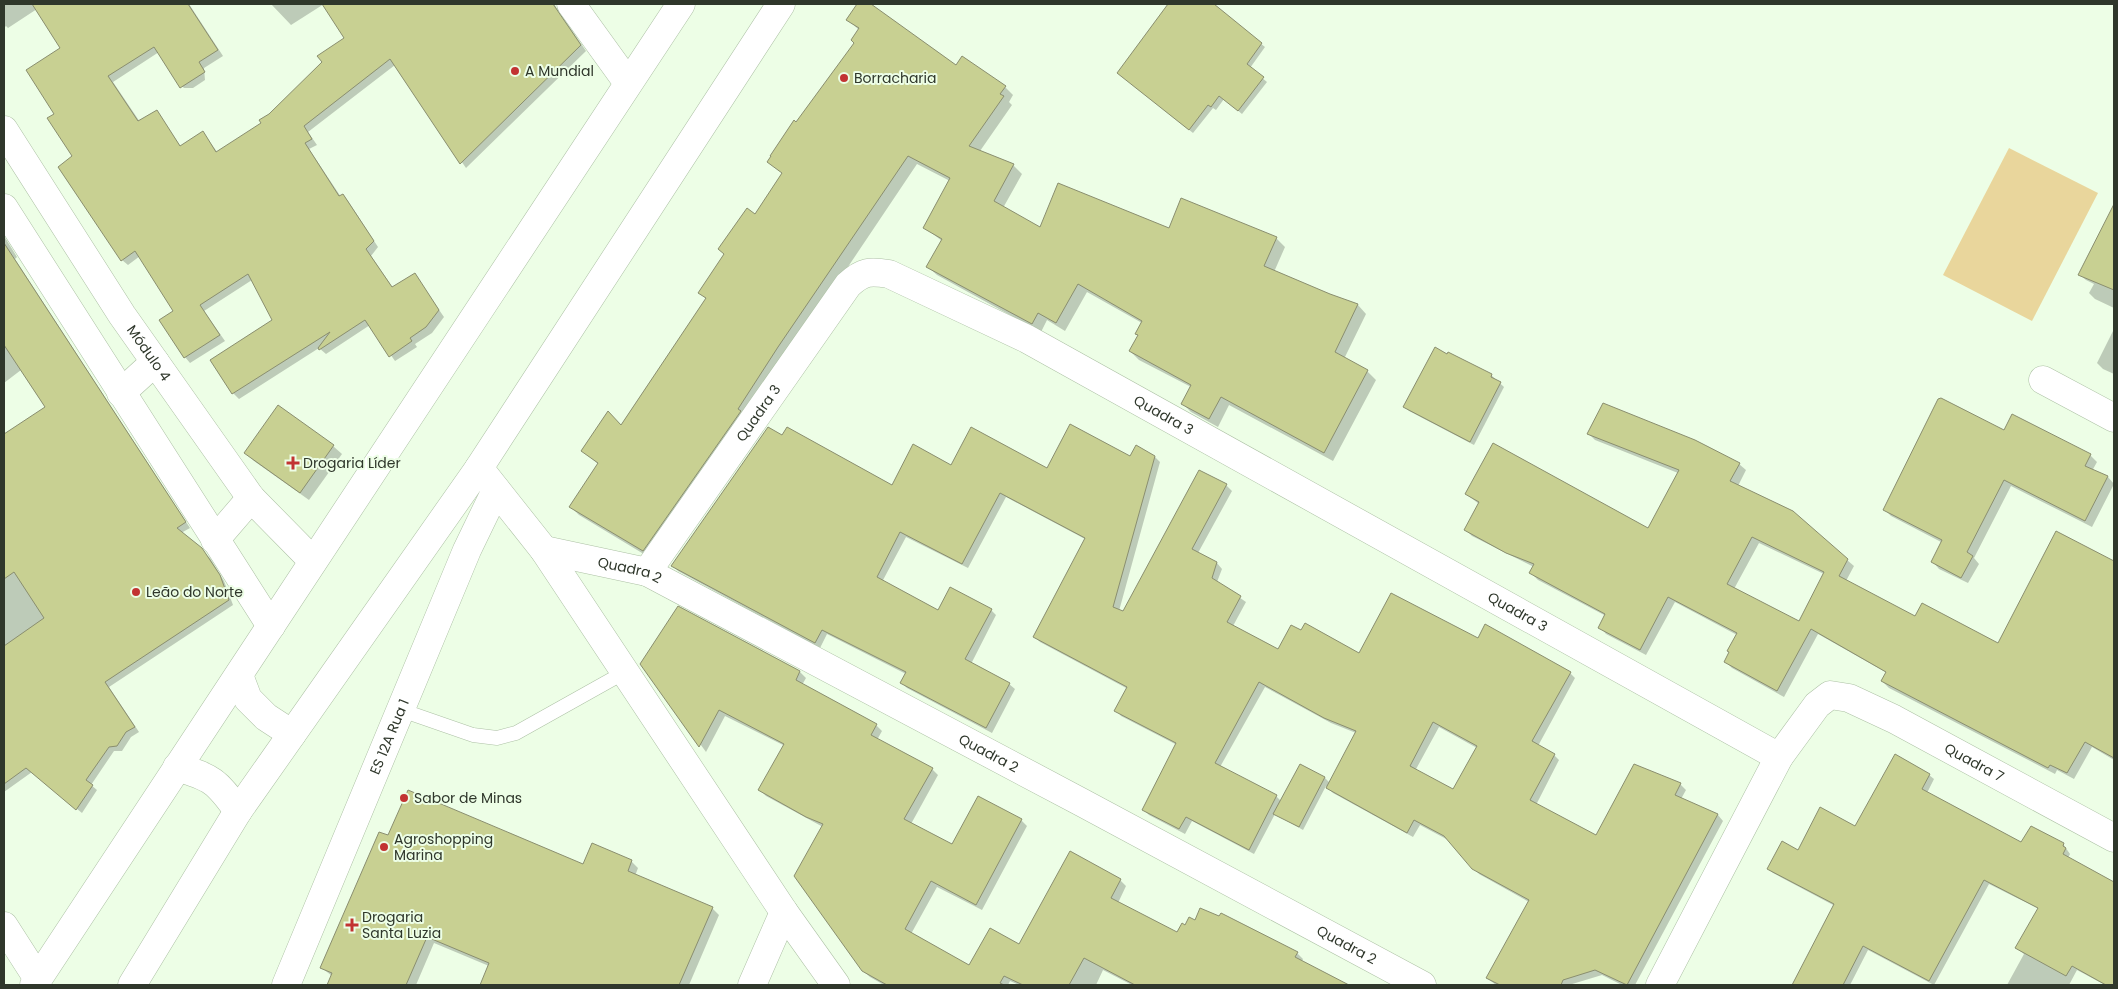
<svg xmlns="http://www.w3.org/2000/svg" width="2118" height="989" viewBox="0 0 2118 989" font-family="Poppins,sans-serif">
  <rect width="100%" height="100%" fill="#edfee6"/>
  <path fill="#e9d69c" d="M2009,148L2098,193L2032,321L1943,275Z"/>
  <g fill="#0003" fill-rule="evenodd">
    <path d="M4,4H189L223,56L204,68L205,80L193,88H184L178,82L159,52L113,82L140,122L157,112L181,147L203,133L218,153L263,123L346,38L324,4L291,25L271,4H554L586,51L466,168L395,65L308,132L317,145L309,149L341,197L343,195L348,201L378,247L371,256L393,288L415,275L444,317L432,333L415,344L417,347L395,361L370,325L326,354L319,348L239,399L233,393L274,321L252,280L204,311L225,341L190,363L185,357L174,312L140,256L128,265L122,260L56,114L62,48L37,9L8,28L6,26L4,28Z"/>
    <path d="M859,4H868L957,66L1005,87L1013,95L1009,102L1012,105L980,151L1013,165L1022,174L1003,208L1040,228L1170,229L1276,238L1285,247L1274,272L1358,305L1366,314L1344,359L1367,371L1376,380L1333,461L1229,405L1218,427L1191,412L1182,403L1191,387L1139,360L1130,351L1138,336L1136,333L1142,323L1087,292L1065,331L1047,320L1041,332L937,275L928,267L942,241L928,230L950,181L917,164L652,559L579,515L570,506L599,465L583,451L621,427L706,299L700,293L783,174L769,162L855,43L859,30L848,20Z"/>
    <path d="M1170,4H1211L1265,47L1250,68L1267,82L1242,114L1224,99L1216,110L1213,108L1193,133L1123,77L1134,51Z"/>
    <path d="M2110,214L2114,216V308L2095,299L2089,293L2094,284L2086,280L2080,275Z"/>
    <path d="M4,236L17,257L15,259L190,528L181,533L210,558L224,581L233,605L109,687L139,732L131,737L122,751H114L91,785L97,790L82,813L32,772L4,792V435L46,408L21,370L4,383Z"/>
    <path d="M2114,329V374L2103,369L2097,363Z"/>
    <path d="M1491,375L1504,387L1474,445L1409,411L1405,407Z"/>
    <path d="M2004,431L2090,455L2097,462L2092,471L2108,477L2114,484L2092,527L2011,486L1974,558L1979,564L1968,583L1939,569L1933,562L1943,543L1891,516L1884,509Z"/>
    <path d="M1589,434L1739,464L1746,470L1738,486L1847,560L1854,566L1846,581L1915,618L1998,645L2057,533L2114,563V760L2092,747L2074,779L2057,770L2055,774L1889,688L1882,681L1887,673L1818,634L1784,697L1732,668L1726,662L1737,635L1675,602L1646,655L1606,634L1600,627L1606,616L1538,580L1531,573L1534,567L1472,536L1466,530L1479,504L1466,494L1649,529L1678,473L1595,440ZM1759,543L1824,574L1800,623L1734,589Z"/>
    <path d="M783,437L892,486L951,467L1048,469L1130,458L1155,457L1160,462L1119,611L1124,613L1226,485L1232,491L1198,553L1217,563L1222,569L1217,582L1246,602L1233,626L1279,651L1360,654L1478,640L1570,673L1575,678L1538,746L1554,755L1559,760L1536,805L1597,837L1680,784L1686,790L1681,799L1718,815L1723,821L1635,985H1622L1602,975L1569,985H1496L1487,978L1529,902L1479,874L1450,841L1420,825L1413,837L1333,793L1326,786L1303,830L1275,814L1254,854L1192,821L1185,834L1149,815L1143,809L1177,745L1121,716L1116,710L1128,689L1040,642L1035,637L1085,539L1006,497L968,568L906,537L882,582L939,612L991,610L996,615L971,664L1009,684L1015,689L992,733L907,688L902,683L906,674L827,634L820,648L678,571L672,565ZM1265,687L1331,723L1356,733L1330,783L1325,778L1281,801L1276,796L1220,767ZM1439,727L1477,748L1453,791L1415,771Z"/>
    <path d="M333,446L342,454L309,500L254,461L246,453Z"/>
    <path d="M679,608L800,672L806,678L802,685L876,725L882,731L877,740L932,769L938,775L911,824L953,846L1021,820L1027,826L982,910L937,887L911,934L969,967L1020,945L1120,880L1126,886L1118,903L1178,934L1297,953L1303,959L1302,961L1346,985H1132L1103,970L1096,985H1019L1010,981L1008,985H884L870,977L863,971L823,827L766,796L760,790L785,746L725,716L706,752L642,664Z"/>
    <path d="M1929,775L1934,779L1927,793L2021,844H2063L2070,854L2068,858L2114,884V985H2105L2077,970L2069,985H2007L2024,954L2016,948L2039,909L1989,884L1934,985L1868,950L1850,985H1793L1835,906L1773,873L1768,869L1798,852L1856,828Z"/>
    <path d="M631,861L638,868L635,876L712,908L719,915L689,985H481L489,966L434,943L416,985H329L332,976L322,968L583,866Z"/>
  </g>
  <g fill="#c8d092" stroke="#8a8e6f" fill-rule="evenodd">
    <path d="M32,4H188L218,50L199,62L205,72L180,88L154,47L108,76L138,121L157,110L180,146L203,131L216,152L261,123L259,120L269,114L322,62L317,56L344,38L322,4H553L581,45L460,164L390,59L304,126L312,139L305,143L339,196L343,194L374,241L366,249L392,287L415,273L439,310L426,327L410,338L412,341L389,357L365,320L319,350L318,348L330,332L232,394L210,360L272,320L248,274L200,305L220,335L184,358L159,320L173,311L135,251L121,261L58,167L72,156L47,118L54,114L26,70L60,48Z"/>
    <path d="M857,4H871L956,65L962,56L1006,86L1000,94L1004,96L969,146L1014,164L994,201L1040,227L1058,183L1169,228L1181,198L1277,237L1264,266L1330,294L1358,304L1335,352L1368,370L1324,453L1221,397L1209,419L1181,404L1191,385L1129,351L1138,335L1135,334L1142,321L1078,284L1056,323L1038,313L1032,324L926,267L942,239L923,228L950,178L908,156L778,347L738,409L741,411L643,551L569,507L598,463L581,451L608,411L621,425L706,298L698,293L724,254L718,249L747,208L755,214L782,173L767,162L771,156H770L794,120L796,122L854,43L851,40L859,28L846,20Z"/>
    <path d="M1168,4H1214L1262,43L1247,64L1264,77L1238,111L1219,96L1211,107L1208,105L1189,130L1117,73Z"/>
    <path d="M2114,204V290L2078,275Z"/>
    <path d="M4,243L186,522L177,528L202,548L220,575L229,600L105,682L135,727L126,732L117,746L109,747L86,780L93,785L76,810L26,768L4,784V646L44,618L14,572L4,579V434L45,407L4,345Z"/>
    <path d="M1435,347L1447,354L1448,352L1492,374L1491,377L1501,382L1470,442L1403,407Z"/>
    <path d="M1941,398L2004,430L2012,414L2091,454L2085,466L2108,476L2085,521L2004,480L1967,552L1973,556L1961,578L1931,562L1942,540L1883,510L1938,399Z"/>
    <path d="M1603,403L1695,440L1740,463L1730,481L1793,511L1848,559L1839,576L1915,616L1922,603L1998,643L2056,531L2114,561V758L2085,742L2067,773L2050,765L2048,768L1881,681L1886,672L1811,629L1777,691L1724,662L1729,652L1727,651L1737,633L1668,597L1640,650L1598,628L1605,614L1529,573L1534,564L1506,553L1464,530L1479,502L1465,494L1493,443L1648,528L1679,470L1587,434ZM1752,537L1824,572L1799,621L1727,584Z"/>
    <path d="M278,405L334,445L300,493L244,453Z"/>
    <path d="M1070,424L1130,456L1136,445L1155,456L1113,607L1123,611L1199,470L1227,484L1192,549L1217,562L1212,578L1241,596L1227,622L1278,649L1291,625L1301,630L1305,623L1359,653L1391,593L1478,638L1485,624L1571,672L1532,741L1555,754L1530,800L1596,835L1634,764L1681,783L1675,795L1718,814L1627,985L1595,970L1563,980L1561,985H1500L1486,978L1529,900L1472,869L1444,836L1414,820L1407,833L1326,788L1356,731L1324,718L1259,682L1215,763L1277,795L1249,850L1186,817L1179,829L1142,810L1176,743L1114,711L1127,687L1033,637L1085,538L1000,493L962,564L900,532L877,577L938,610L950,587L992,609L965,659L1010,683L986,728L900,683L906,672L822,630L815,643L671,566L768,427L782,435L787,427L892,485L913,444L951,465L971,427L1047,468ZM1433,722L1477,746L1453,789L1410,766Z"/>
    <path d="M678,606L800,671L796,680L877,724L871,735L933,768L904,819L952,844L978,796L1022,819L976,905L931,881L905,929L969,965L990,928L1019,944L1070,851L1121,879L1111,898L1177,932L1182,923L1185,925L1189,917L1195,920L1200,908L1219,916L1221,913L1298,952L1295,957L1349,985H1135L1084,958L1069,985H1023L1004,976L1000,983L1004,985H887L862,971L794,876L823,824L806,817L758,790L784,744L719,710L699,747L640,664Z"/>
    <path d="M1895,754L1930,774L1922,789L2021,842L2031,826L2064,843L2063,846L2066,848L2063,854L2114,882V985H2106L2072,966L2066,976L2015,948L2038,908L1984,880L1929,981L1863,946L1843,985H1792L1834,904L1767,869L1782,841L1798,850L1820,807L1855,826Z"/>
    <path d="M1300,764L1325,777L1299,827L1273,814Z"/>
    <path d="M408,790L583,864L592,843L632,860L628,871L713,907L679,985H480L489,963L427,937L406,985H327L332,973L320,968L379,832L388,835Z"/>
  </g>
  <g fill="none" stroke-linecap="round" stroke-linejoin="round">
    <g stroke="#adc1a5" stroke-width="15">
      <path id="service" d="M401,710L473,735L497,738L516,733L625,672"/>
    </g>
    <g stroke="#adc1a5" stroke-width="29">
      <g id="minor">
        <path d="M571,4L628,83"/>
        <path id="s1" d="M4,130L122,315L251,498L313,561"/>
        <path d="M4,208L271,626"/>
        <path d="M2043,380L2114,418"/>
        <path d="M121,393L155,362"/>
        <path d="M215,540L251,498"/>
        <path id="s2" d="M544,550L647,572L1081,802L1422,985"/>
        <path id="s3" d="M647,572L848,285C863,271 870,271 889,274L1027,339L1779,757"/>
        <path d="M4,926L38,979"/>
        <path id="s4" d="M286,985L467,550L496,490"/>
        <path d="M752,985L784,912"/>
        <path id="s5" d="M1660,985L1779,757L1817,705L1830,695L1849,698L1894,719L2114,838"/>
      </g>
    </g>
    <g stroke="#adc1a5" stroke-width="29">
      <path id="tertiary" d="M479,468L544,550L784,912L836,985"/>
    </g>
    <g stroke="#adc1a5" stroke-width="29">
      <g id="secondary">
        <path d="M239,675L248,699L266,717L292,734"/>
        <path d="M177,767C212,778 217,781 238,811"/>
        <path d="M34,985L681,4"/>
        <path d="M132,985L238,811L479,468L781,4"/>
      </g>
    </g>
    <use href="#service" stroke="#fff" stroke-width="14"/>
    <use href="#minor" stroke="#fff" stroke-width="28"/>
    <use href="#tertiary" stroke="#fff" stroke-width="28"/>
    <use href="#secondary" stroke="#fff" stroke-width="28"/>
  </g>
  <g fill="#c23332" stroke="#edfee6" stroke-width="2">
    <circle cx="515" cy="71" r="5"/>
    <circle cx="844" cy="78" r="5"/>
    <path d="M290.5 455.5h5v5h5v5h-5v5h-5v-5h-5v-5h5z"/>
    <circle cx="136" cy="592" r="5"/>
    <circle cx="404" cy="798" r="5"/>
    <circle cx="384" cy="847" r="5"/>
    <path d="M349.5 917.5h5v5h5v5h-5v5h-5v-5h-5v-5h5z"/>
  </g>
  <g text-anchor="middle" stroke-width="4" stroke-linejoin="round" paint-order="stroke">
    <g font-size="14" fill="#2f372b" stroke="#edfee6" text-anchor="start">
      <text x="525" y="76">A Mundial</text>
      <text x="854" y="83">Borracharia</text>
      <text x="303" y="468">Drogaria Líder</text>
      <text x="146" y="597">Leão do Norte</text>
      <text x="414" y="803">Sabor de Minas</text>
      <text x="394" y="844">Agroshopping<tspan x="394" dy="16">Marina</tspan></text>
      <text x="362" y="922">Drogaria<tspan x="362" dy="16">Santa Luzia</tspan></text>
    </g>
    <g font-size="14" fill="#2f372b" stroke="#edfee6">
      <text dy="5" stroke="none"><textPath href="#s1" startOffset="266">Módulo 4</textPath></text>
      <text dy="5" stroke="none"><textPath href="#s3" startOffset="194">Quadra 3</textPath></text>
      <text dy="5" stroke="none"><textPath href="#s3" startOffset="704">Quadra 3</textPath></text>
      <text dy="5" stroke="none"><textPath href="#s2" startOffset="88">Quadra 2</textPath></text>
      <text dy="5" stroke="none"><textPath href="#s3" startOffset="1109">Quadra 3</textPath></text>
      <text dy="5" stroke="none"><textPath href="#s4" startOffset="269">ES 12A Rua 1</textPath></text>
      <text dy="5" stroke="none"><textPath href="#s2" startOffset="492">Quadra 2</textPath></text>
      <text dy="5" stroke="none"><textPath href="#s5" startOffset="498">Quadra 7</textPath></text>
      <text dy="5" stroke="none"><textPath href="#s2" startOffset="898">Quadra 2</textPath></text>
    </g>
  </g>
  <rect width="2118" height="989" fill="none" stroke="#2f372b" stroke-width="10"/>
</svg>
